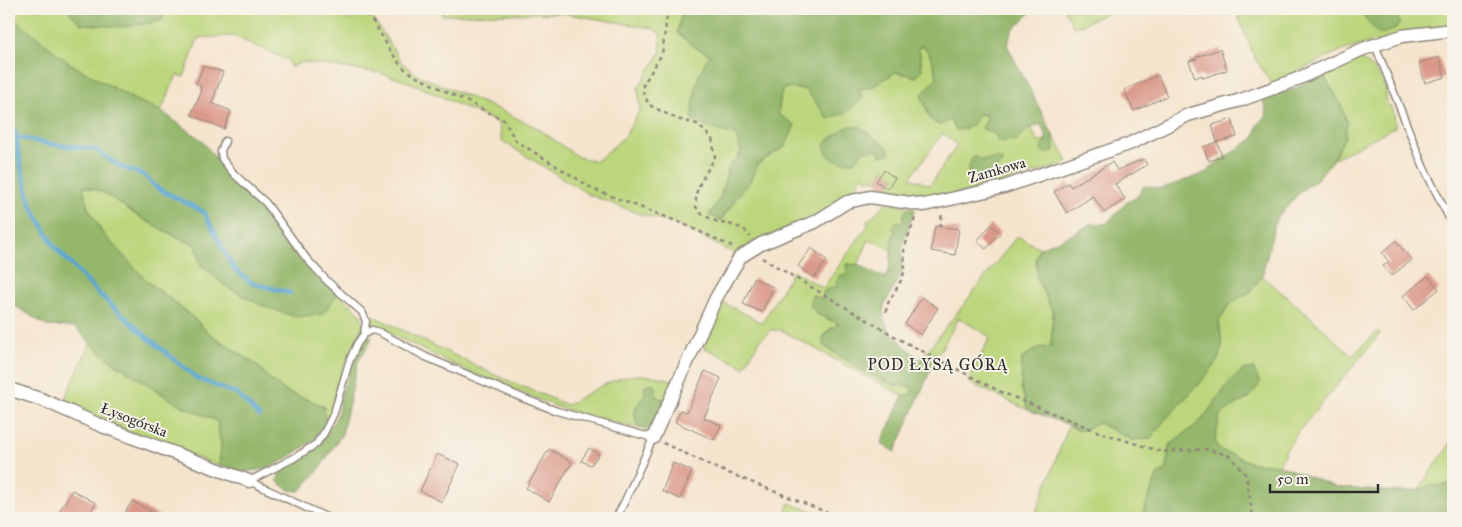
<svg xmlns="http://www.w3.org/2000/svg" width="1462" height="527" viewBox="0 0 1462 527" font-family="'IM FELL Great Primer',serif">
  <rect width="100%" height="100%" fill="#f7f3e8"/>
  <filter id="ink" filterUnits="userSpaceOnUse"><feTurbulence type="fractalNoise" baseFrequency=".02" numOctaves="2"/><feDisplacementMap in="SourceGraphic" scale="10" xChannelSelector="R" yChannelSelector="G"/><feConvolveMatrix kernelMatrix="1 2 1 2 8 2 1 2 1" color-interpolation-filters="sRGB"/></filter>
  <filter id="wash" filterUnits="userSpaceOnUse"><feTurbulence type="fractalNoise" baseFrequency=".0096" numOctaves="4" result="noise"/><feDisplacementMap in="SourceGraphic" scale="20" xChannelSelector="R" yChannelSelector="G"/><feGaussianBlur stdDeviation="1.12" result="paint"/><feColorMatrix in="noise" values="0 0 0 0 0 0 0 0 0 0 0 0 0 0 0 0 0 1.4 0 .05"/><feComposite in="paint" operator="in"/></filter>
  <g filter="url(#wash)">
    <rect width="100%" height="100%" fill="#f5e4cd"/>
    <g fill="#bbd67c" stroke="#738054" fill-rule="evenodd">
      <path d="M9,9H67L81,24L161,21L167,9H333L350,21L360,9H364L373,18L402,63L418,75L504,112L539,129L578,157L597,161L625,136L640,110L638,88L661,52L660,33L651,28L562,13L442,15V9H683L677,33L686,40L691,45L711,55C697,72 694,98 692,119L736,135L741,151L737,159L729,166L720,198L709,215L721,220L742,190L750,181L758,164L771,155L781,94L784,88L805,89L863,98L857,89L896,72L903,75L922,71L919,47L922,46L926,48L933,62L950,120L979,113L988,117L990,132L1009,140C1017,136 1023,131 1031,128L1038,142L1047,139L1054,151L1053,135C1057,143 1066,155 1068,163L982,189L932,198L915,197L882,192L878,190V188L881,185L887,189L895,178L884,169L875,180L867,179L864,175C856,180 856,187 855,196L806,222L752,242L738,255L677,225L637,213L588,194L502,141L498,123L414,84L380,73L301,62L291,68L288,60L233,36L198,38L184,77L177,75L161,111L135,100L69,63L9,15ZM943,133L957,145L930,185L910,178Z"/>
      <path d="M1064,9H1116L1074,28Z"/>
      <path d="M1235,9H1362L1365,18L1392,10V9H1453V26L1365,44L1335,53L1272,85L1255,58Z"/>
      <path d="M1358,58C1370,64 1383,76 1386,90C1386,94 1386,98 1386,102C1394,109 1395,117 1395,127L1333,159L1338,149L1326,81L1322,72Z"/>
      <path d="M83,186L104,192L134,214L173,235L196,245L201,265L227,287L338,293L358,311L362,317L363,326L361,334L353,346L342,371L335,394L331,413L325,422L324,406L289,393L270,380L258,366L210,334L190,315L146,280L103,234L87,206Z"/>
      <path d="M885,203L915,208L914,211L907,210L904,214L902,223L893,234L891,250L869,239L858,265L847,264V275L845,276L839,286L826,290L817,314L839,324L827,331L823,338L824,346C843,358 875,380 897,385C902,386 907,387 912,387V394L903,396L781,330H771L760,340L744,367L703,347L724,303L762,323L793,271L823,288L869,224L866,222L873,216Z"/>
      <path d="M1017,236L1040,248L1036,257L1037,279L1053,312L1051,346L1021,387L1028,410L968,382L990,337L959,318L935,360L925,354Z"/>
      <path d="M1262,276L1308,315L1352,356L1378,331L1380,334L1298,432L1286,450L1279,465L1252,463L1218,449L1215,440L1220,415L1233,406L1249,398L1232,379L1201,421L1169,446L1166,471L1158,474L1141,518H1034L1069,425L1079,431L1099,423L1132,440L1151,438L1163,422L1205,377L1222,346L1219,321L1227,307L1241,296L1249,293Z"/>
      <path d="M371,315L495,375L567,405C587,394 608,380 630,376C644,373 663,378 677,381L667,404L657,398L655,393C635,396 637,408 637,425L648,428L654,424H657L648,431L563,409L463,369L374,326Z"/>
      <path d="M91,342L107,358L178,404L217,421L221,445L219,466L62,405Z"/>
      <path d="M1453,440V484L1418,490Z"/>
      <path d="M789,503L828,517L832,518H793L784,514Z"/>
    </g>
    <g fill="#94b76c" stroke="#60714c">
      <path d="M67,9H167L161,21L124,27L81,24Z"/>
      <path d="M683,9H1034L1012,31L1007,45L1053,135L1054,151L1049,153L1041,151L1043,144L1047,139L1041,124L1024,131L1016,142L1009,140L1004,143L998,142L996,135L982,128L988,117L979,113C973,125 971,129 956,130L950,120L940,126L930,119L921,95L937,78C934,68 932,52 922,46L919,47L922,71L916,77L896,72L870,88L858,89L863,98L847,112L828,119L805,89L784,88L781,94L778,114L795,125L785,147L771,155L758,164L750,181L742,190L721,220L709,215L720,198L729,166L737,159L741,151L736,135L711,129L692,119C694,95 696,74 710,55L691,45L686,40L677,33Z"/>
      <path d="M1362,9H1392L1400,22L1396,29L1379,35L1365,18Z"/>
      <path d="M9,15L69,63L135,100L161,111L200,139L224,168L253,195L277,222L298,256L338,293L323,314L295,317L261,305L227,287L201,265L196,245C175,236 153,226 134,213C114,201 107,191 83,186L87,206L103,234L146,280L190,315L210,334L258,366L270,380L288,393L310,400L324,407L325,422L314,440L285,460L265,469L243,472L219,466L221,445L217,421L178,404L107,358L74,327L47,326L11,303L9,275Z"/>
      <path d="M1322,72L1341,105L1347,122L1345,137L1333,159L1318,178L1300,192L1276,219L1262,276L1249,293L1241,296L1227,307L1219,321L1222,346L1218,360L1205,377L1163,422L1151,438L1132,440L1099,423L1079,431L1069,425L1028,410L1021,387L1022,358L1038,348L1051,346L1053,312L1037,279L1036,257L1040,248L1067,237L1091,224H1106L1126,203L1137,197L1144,186L1161,189L1205,173L1214,165L1254,138L1258,125L1267,115L1262,96L1295,89Z"/>
      <path d="M851,126L860,127L887,147L890,153L883,156L879,155L880,152L874,149L868,151H863L854,162C839,161 827,162 824,144L843,129Z"/>
      <path d="M977,157L980,160L997,159L1002,160L1000,167H996L989,177H969L968,170L972,158Z"/>
      <path d="M907,209L914,211L904,240L902,251V272L884,306L883,317L889,331L920,360L925,354L935,360L895,452L881,444L903,396L912,394V387C907,386 902,386 897,385C875,380 843,358 824,345L823,338L828,331L839,324L817,314L810,305L812,295L822,299L824,291L838,286L836,283L840,275H847L846,264L858,265L885,278C895,263 888,247 895,231L893,228L897,221L902,222L904,214Z"/>
      <path d="M368,335L372,338L358,362L342,434L318,471L300,491L289,490L277,481L282,469L302,458L320,445L337,416L341,395L353,361L364,340Z"/>
      <path d="M1253,368L1260,383L1249,398L1233,406L1220,415L1215,440L1218,449L1252,463L1279,465L1335,487L1365,490L1402,492L1418,490L1429,486L1453,484V518H1141L1158,474L1166,471L1169,446L1201,421L1232,379L1243,370Z"/>
      <path d="M648,384H654L657,388L655,393L657,398L665,399L653,424L648,428L637,425C632,410 636,406 645,394L644,387Z"/>
    </g>
    <g fill="none" stroke-linecap="round" stroke-linejoin="round">
      <g stroke="#59a5d1" stroke-width="4.5">
        <path d="M9,122L15,131L21,167L31,205L54,246L98,293L147,337L198,379L237,394L259,416"/>
        <path d="M16,137L49,144L94,149L119,166L144,175L157,188L204,212L233,268L252,283L290,293"/>
      </g>
    </g>
    <g id="blocks">
      <g fill="#da9889">
        <path d="M1220,49L1227,70L1203,78L1202,75L1195,78L1189,61L1196,59V57Z"/>
        <path d="M1439,57L1445,77L1425,83L1419,63Z"/>
        <path d="M203,66L223,72L212,103L231,111L224,129L191,115L202,91L200,90L201,86L196,84Z"/>
        <path d="M1158,75L1167,96L1134,111L1124,90Z"/>
        <path d="M1232,119L1237,137L1217,142L1212,125Z"/>
        <path d="M1217,142L1222,156L1209,161L1203,147Z"/>
        <path d="M1144,159L1147,165L1115,184L1125,199L1104,213L1093,196L1067,213L1054,192L1068,183L1071,187L1112,162L1117,170Z"/>
        <path d="M884,170L895,178L887,189L876,181Z"/>
        <path d="M991,225L1000,233L986,249L977,241Z"/>
        <path d="M935,226L959,229L955,255L931,251Z"/>
        <path d="M1396,241L1412,260L1391,276L1383,266L1389,262L1382,253Z"/>
        <path d="M811,248L827,260L814,278L798,266Z"/>
        <path d="M1428,276L1439,289L1414,310L1403,296Z"/>
        <path d="M754,278L773,287L762,312L743,304Z"/>
        <path d="M922,297L938,308L921,335L905,324Z"/>
        <path d="M705,371L721,378L704,418L721,425L714,440L675,422L681,410L687,412L688,410Z"/>
        <path d="M589,448L599,454L591,465L581,461Z"/>
        <path d="M549,449L572,462L549,502L526,488Z"/>
        <path d="M437,454L460,464L442,502L420,491Z"/>
        <path d="M673,463L692,471L680,499L662,491Z"/>
        <path d="M72,490L96,503L87,518H71L59,512Z"/>
        <path d="M132,501L163,518H122Z"/>
      </g>
    </g>
  </g>
  <g filter="url(#ink)">
    <use href="#blocks" fill-opacity="0" stroke="#90887c" stroke-width="1"/>
    <g fill="none" stroke-linecap="round" stroke-linejoin="round">
      <g stroke="#90887c" stroke-width="9">
        <g id="service">
          <path d="M1375,45L1423,166L1453,226"/>
          <path d="M225,141L221,151L222,159L234,174L266,203L306,258L327,281L362,312L366,321L364,334"/>
          <path d="M249,481L294,458L316,444L324,433L334,413L349,362L357,344L364,334L372,330L379,332L426,357L525,399L557,411L653,438L625,501L616,518"/>
          <path d="M249,481L328,518"/>
        </g>
      </g>
      <g stroke="#90887c" stroke-width="15">
        <g id="minor">
          <path d="M9,389L43,400L102,426L249,481"/>
          <path d="M653,438L716,298L740,257L761,244L815,222L847,202L870,197L924,205L1004,187L1129,144L1188,115L1241,100L1295,80L1363,49L1402,36L1453,30"/>
        </g>
      </g>
      <g stroke="#90887c" stroke-width="2.5" stroke-dasharray="4 4" stroke-linecap="butt">
        <path d="M361,9L375,24L388,47L401,66L415,76L504,120L516,141L595,190L679,222L733,247"/>
        <path d="M668,9L662,54L643,85V92L649,105L677,119L697,124L712,138L715,157L700,183L696,194V207L703,215L720,223L729,224L744,229L750,237"/>
        <path d="M940,227L942,213"/>
        <path d="M762,258L901,340L1001,392L1099,432L1162,452L1208,449L1230,456L1246,475L1253,518"/>
        <path d="M886,312L887,305L902,279L905,269L904,249L915,218"/>
        <path d="M663,443L716,468L841,518"/>
      </g>
      <use href="#service" stroke="#fff" stroke-width="6"/>
      <use href="#minor" stroke="#fff" stroke-width="12"/>
    </g>
  </g>
  <g text-anchor="middle" stroke-width="4" stroke-linejoin="round" paint-order="stroke">
    <g font-size="15" fill="#2b2b2b" stroke="#f7f3e8">
      <text transform="translate(997 170) rotate(-16)" y="5">Zamkowa</text>
      <text transform="translate(134 420) rotate(21)" y="5">Łysogórska</text>
    </g>
    <g font-size="16" letter-spacing="1" fill="#2b2b2b" stroke="#f7f3e8">
      <text x="938" y="370">POD ŁYSĄ GÓRĄ</text>
    </g>
  </g>
  <rect width="1462" height="527" fill="none" stroke="#f7f3e8" stroke-width="30"/>
  <path d="M1270 484v8h108v-8" fill="none" stroke="#2b2b2b" stroke-width="2.5"/>
  <text x="1277" y="484" font-size="15" fill="#2b2b2b" stroke="#f7f3e8" stroke-width="4" paint-order="stroke">50 m</text>
</svg>
